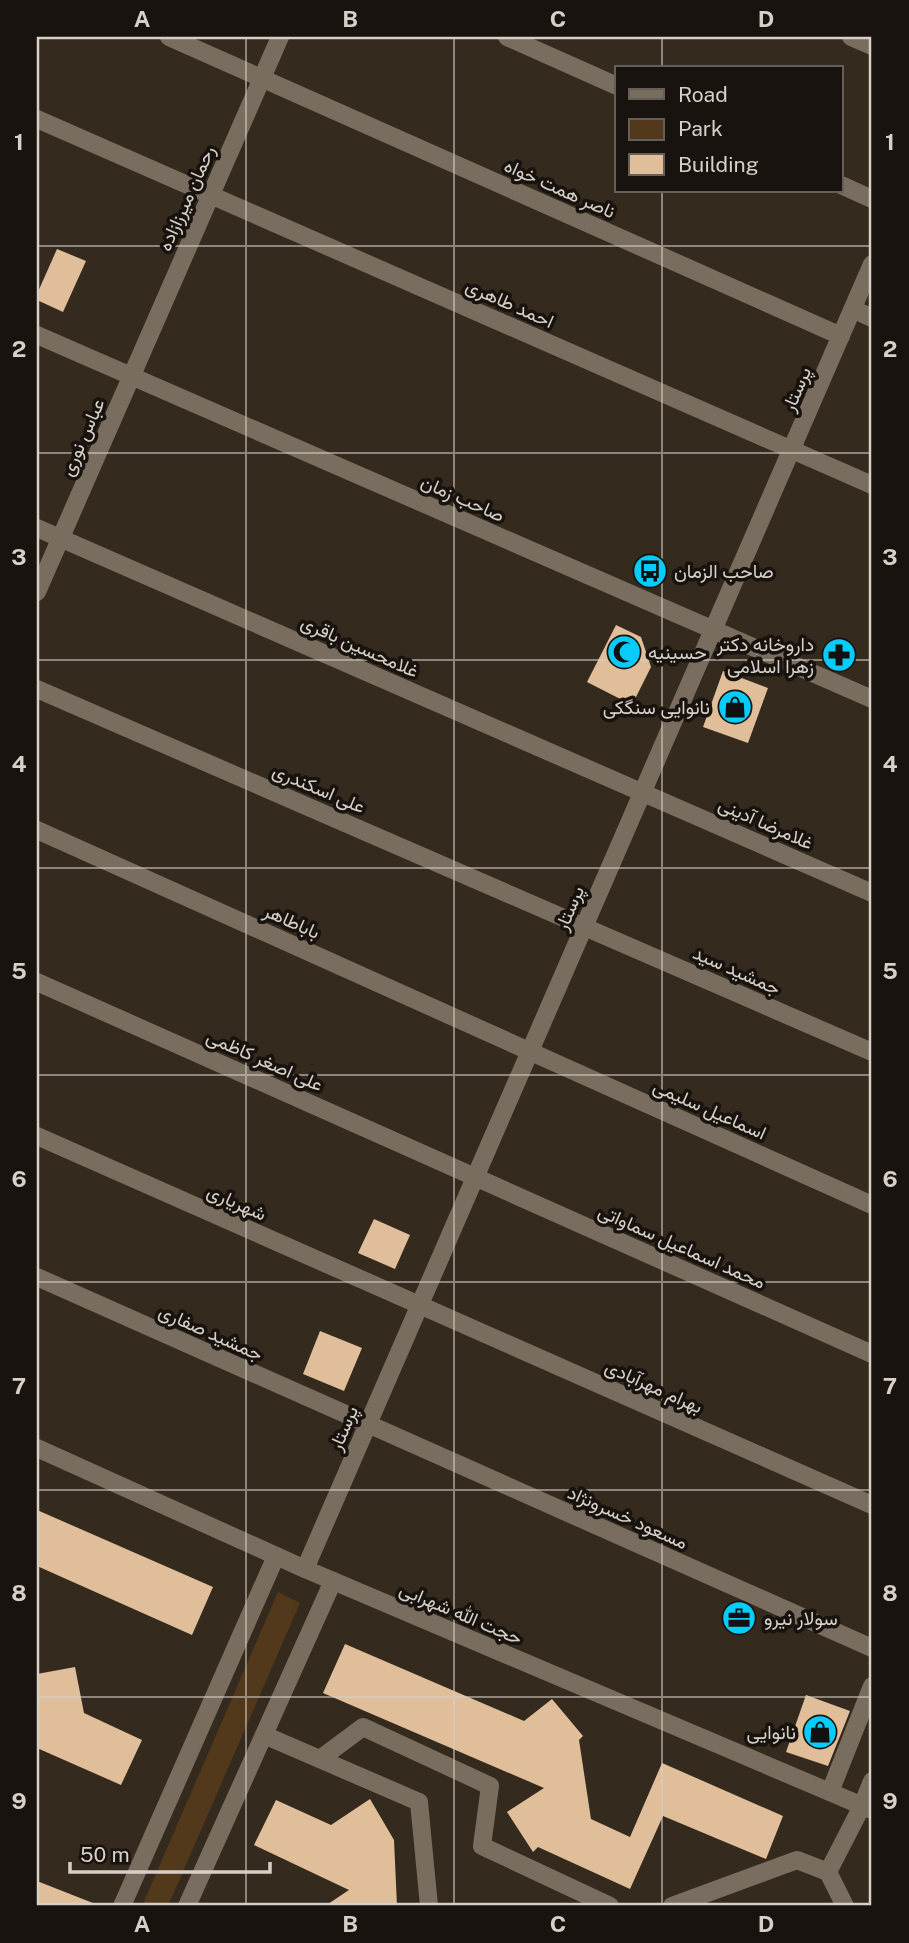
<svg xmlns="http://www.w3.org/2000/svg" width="909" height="1943" viewBox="0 0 909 1943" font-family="'Public Sans',Vazirmatn,sans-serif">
  <rect width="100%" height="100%" fill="#352a1e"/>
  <path fill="#52391c" d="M278,1592L300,1603L168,1906H142Z"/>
  <g fill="#e1be9a">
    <path d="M57,249L86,261L63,312L37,300V294Z"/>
    <path d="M616,625L641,637L651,667L632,705L587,682Z"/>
    <path d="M723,671L768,688L748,743L703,727Z"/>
    <path d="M374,1219L410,1235L395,1269L358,1253Z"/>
    <path d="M320,1331L362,1348L344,1391L303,1374Z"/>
    <path d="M37,1510L213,1587L192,1635L37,1566Z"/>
    <path d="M345,1644L524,1721L552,1699L583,1736L579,1740L591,1819L630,1837L662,1763L783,1816L766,1859L663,1816L630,1889L538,1847L533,1852L507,1812L544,1788L323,1693Z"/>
    <path d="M75,1667L84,1713L142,1740L121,1785L37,1748V1674Z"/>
    <path d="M806,1695L850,1711L828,1766L786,1752Z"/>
    <path d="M370,1799L394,1840L397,1906H325L349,1890L254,1845L276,1800L331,1825Z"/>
    <path d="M37,1881L98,1905L97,1906H37Z"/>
  </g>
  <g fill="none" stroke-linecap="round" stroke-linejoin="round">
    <g stroke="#796d5f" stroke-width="18">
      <path d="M169,37L841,336"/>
      <path d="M507,37L617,86"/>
      <path d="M851,37L872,46"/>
      <path d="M37,119L872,485"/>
      <path d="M841,185L872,199"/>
      <path d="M853,309L872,318"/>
      <path d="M37,528L872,893"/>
      <path d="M37,689L872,1052"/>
      <path d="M37,830L872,1205"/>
      <path d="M37,982L872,1354"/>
      <path d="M37,1136L872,1505"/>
      <path d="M37,1277L872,1648"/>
      <path d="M264,1735L419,1802L429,1906"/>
      <path d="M320,1759L363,1727L490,1786L482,1846L610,1906"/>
      <path d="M828,1872L862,1806"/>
      <path d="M672,1906L797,1860L828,1872L845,1906"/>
    </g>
    <g stroke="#796d5f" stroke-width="18">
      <path d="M37,335L872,699"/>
      <path d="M37,592L280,37"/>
      <path d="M37,1448L305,1569L872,1810"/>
      <path d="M305,1569L872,264"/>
      <path d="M830,1792L872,1686"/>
      <path d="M862,1806L872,1781"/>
      <path d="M122,1906L276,1556"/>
      <path d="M187,1906L333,1581"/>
    </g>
  </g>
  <path fill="none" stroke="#d7d0c8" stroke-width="2" stroke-opacity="0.55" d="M246,37V1906M454,37V1906M662,37V68M662,191V1906M37,246H872M37,453H872M37,660H872M37,868H872M37,1075H872M37,1282H872M37,1490H872M37,1697H872"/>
  <defs>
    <g id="bus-disc" transform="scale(1.75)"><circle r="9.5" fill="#07cbf9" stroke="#18130e"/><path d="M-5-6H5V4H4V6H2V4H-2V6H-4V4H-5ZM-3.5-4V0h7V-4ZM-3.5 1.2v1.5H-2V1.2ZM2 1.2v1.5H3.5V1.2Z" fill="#111"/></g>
    <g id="mosque-disc" transform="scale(1.75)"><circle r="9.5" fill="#07cbf9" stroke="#18130e"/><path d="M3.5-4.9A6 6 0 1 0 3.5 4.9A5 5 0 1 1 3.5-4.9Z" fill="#111"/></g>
    <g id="pharmacy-disc" transform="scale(1.75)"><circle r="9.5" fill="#07cbf9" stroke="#18130e"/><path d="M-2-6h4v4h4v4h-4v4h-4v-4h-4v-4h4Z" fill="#111"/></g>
    <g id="shop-disc" transform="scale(1.75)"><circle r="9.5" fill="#07cbf9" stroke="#18130e"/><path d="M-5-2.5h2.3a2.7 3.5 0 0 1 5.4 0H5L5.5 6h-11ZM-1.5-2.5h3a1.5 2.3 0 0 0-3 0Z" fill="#111"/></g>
    <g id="office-disc" transform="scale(1.75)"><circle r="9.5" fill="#07cbf9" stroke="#18130e"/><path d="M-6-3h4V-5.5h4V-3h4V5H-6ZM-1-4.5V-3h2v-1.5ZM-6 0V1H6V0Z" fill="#111"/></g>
  </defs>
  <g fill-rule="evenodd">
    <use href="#bus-disc" x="650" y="571"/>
    <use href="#mosque-disc" x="624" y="652"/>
    <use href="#pharmacy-disc" x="839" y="655"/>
    <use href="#shop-disc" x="735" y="707"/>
    <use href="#office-disc" x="739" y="1618"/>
    <use href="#shop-disc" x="820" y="1732"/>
  </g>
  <g text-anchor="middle" stroke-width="7" stroke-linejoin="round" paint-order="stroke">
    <g font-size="19" fill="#d7d0c8" stroke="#18130e">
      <text transform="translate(560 188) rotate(24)" y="7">ناصر همت خواه</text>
      <text transform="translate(186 198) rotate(-66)" y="7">رحمان میرزازاده</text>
      <text transform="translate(510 303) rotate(24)" y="7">احمد طاهری</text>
      <text transform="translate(796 389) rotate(-67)" y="7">پرستار</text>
      <text transform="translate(82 437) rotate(-66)" y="7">عباس نوری</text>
      <text transform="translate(463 498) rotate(24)" y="7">صاحب زمان</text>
      <text transform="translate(360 646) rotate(24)" y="7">غلامحسین باقری</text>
      <text transform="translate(319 788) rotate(23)" y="7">علی اسکندری</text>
      <text transform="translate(766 823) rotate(24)" y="7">غلامرضا آدینی</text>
      <text transform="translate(569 908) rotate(-67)" y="7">پرستار</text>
      <text transform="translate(292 921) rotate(24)" y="7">باباطاهر</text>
      <text transform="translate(737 970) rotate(24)" y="7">جمشید سید</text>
      <text transform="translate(265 1060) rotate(24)" y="7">علی اصغر کاظمی</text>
      <text transform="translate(710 1109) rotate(24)" y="7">اسماعیل سلیمی</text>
      <text transform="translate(237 1202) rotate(24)" y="7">شهریاری</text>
      <text transform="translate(682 1246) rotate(24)" y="7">محمد اسماعیل سماواتی</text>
      <text transform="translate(211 1332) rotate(24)" y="7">جمشید صفاری</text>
      <text transform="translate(654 1386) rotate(24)" y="7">بهرام مهرآبادی</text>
      <text transform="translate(343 1428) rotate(-67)" y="7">پرستار</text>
      <text transform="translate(628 1517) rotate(24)" y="7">مسعود خسرونژاد</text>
      <text transform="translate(461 1613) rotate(23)" y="7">حجت الله شهرابی</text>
    </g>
    <g font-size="19" fill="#d7d0c8" stroke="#18130e" text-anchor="start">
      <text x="674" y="578">صاحب الزمان</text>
      <text x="814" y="651" text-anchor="end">داروخانه دکتر<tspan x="814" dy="22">زهرا اسلامی</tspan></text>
      <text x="648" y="659">حسینیه</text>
      <text x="710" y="714" text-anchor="end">نانوایی سنگکی</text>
      <text x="764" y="1625">سولار نیرو</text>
      <text x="796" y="1739" text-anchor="end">نانوایی</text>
    </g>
  </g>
  <rect width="909" height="1943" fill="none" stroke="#18130e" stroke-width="77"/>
  <rect x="615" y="66" width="228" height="126" fill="#18130e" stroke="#645f58" stroke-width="2"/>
  <rect x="629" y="89" width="35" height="10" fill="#796d5f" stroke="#645f58" stroke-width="2"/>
  <text x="678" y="102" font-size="21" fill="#d7d0c8">Road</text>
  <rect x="629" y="119" width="35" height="21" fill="#52391c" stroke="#645f58" stroke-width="2"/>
  <text x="678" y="136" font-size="21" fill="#d7d0c8">Park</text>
  <rect x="629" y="154" width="35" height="21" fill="#e1be9a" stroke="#645f58" stroke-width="2"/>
  <text x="678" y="172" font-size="21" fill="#d7d0c8">Building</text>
  <path d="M70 1862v10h200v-10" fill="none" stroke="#d7d0c8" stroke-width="3.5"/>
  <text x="80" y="1862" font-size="21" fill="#d7d0c8" stroke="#18130e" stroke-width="5" paint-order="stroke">50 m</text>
  <rect x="38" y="38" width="832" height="1866" fill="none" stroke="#d7d0c8" stroke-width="2.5"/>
  <g font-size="23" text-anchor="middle" font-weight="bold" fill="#d7d0c8">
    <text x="142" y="27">A</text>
    <text x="350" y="27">B</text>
    <text x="558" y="27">C</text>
    <text x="766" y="27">D</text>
    <text x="19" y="150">1</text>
    <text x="890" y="150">1</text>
    <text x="19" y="357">2</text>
    <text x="890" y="357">2</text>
    <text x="19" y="565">3</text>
    <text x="890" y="565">3</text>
    <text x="19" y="772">4</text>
    <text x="890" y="772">4</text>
    <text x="19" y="979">5</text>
    <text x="890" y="979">5</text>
    <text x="19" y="1187">6</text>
    <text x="890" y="1187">6</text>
    <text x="19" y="1394">7</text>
    <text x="890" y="1394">7</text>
    <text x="19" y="1601">8</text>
    <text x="890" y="1601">8</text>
    <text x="19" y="1809">9</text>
    <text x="890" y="1809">9</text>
    <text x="142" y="1932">A</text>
    <text x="350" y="1932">B</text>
    <text x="558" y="1932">C</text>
    <text x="766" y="1932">D</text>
  </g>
</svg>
